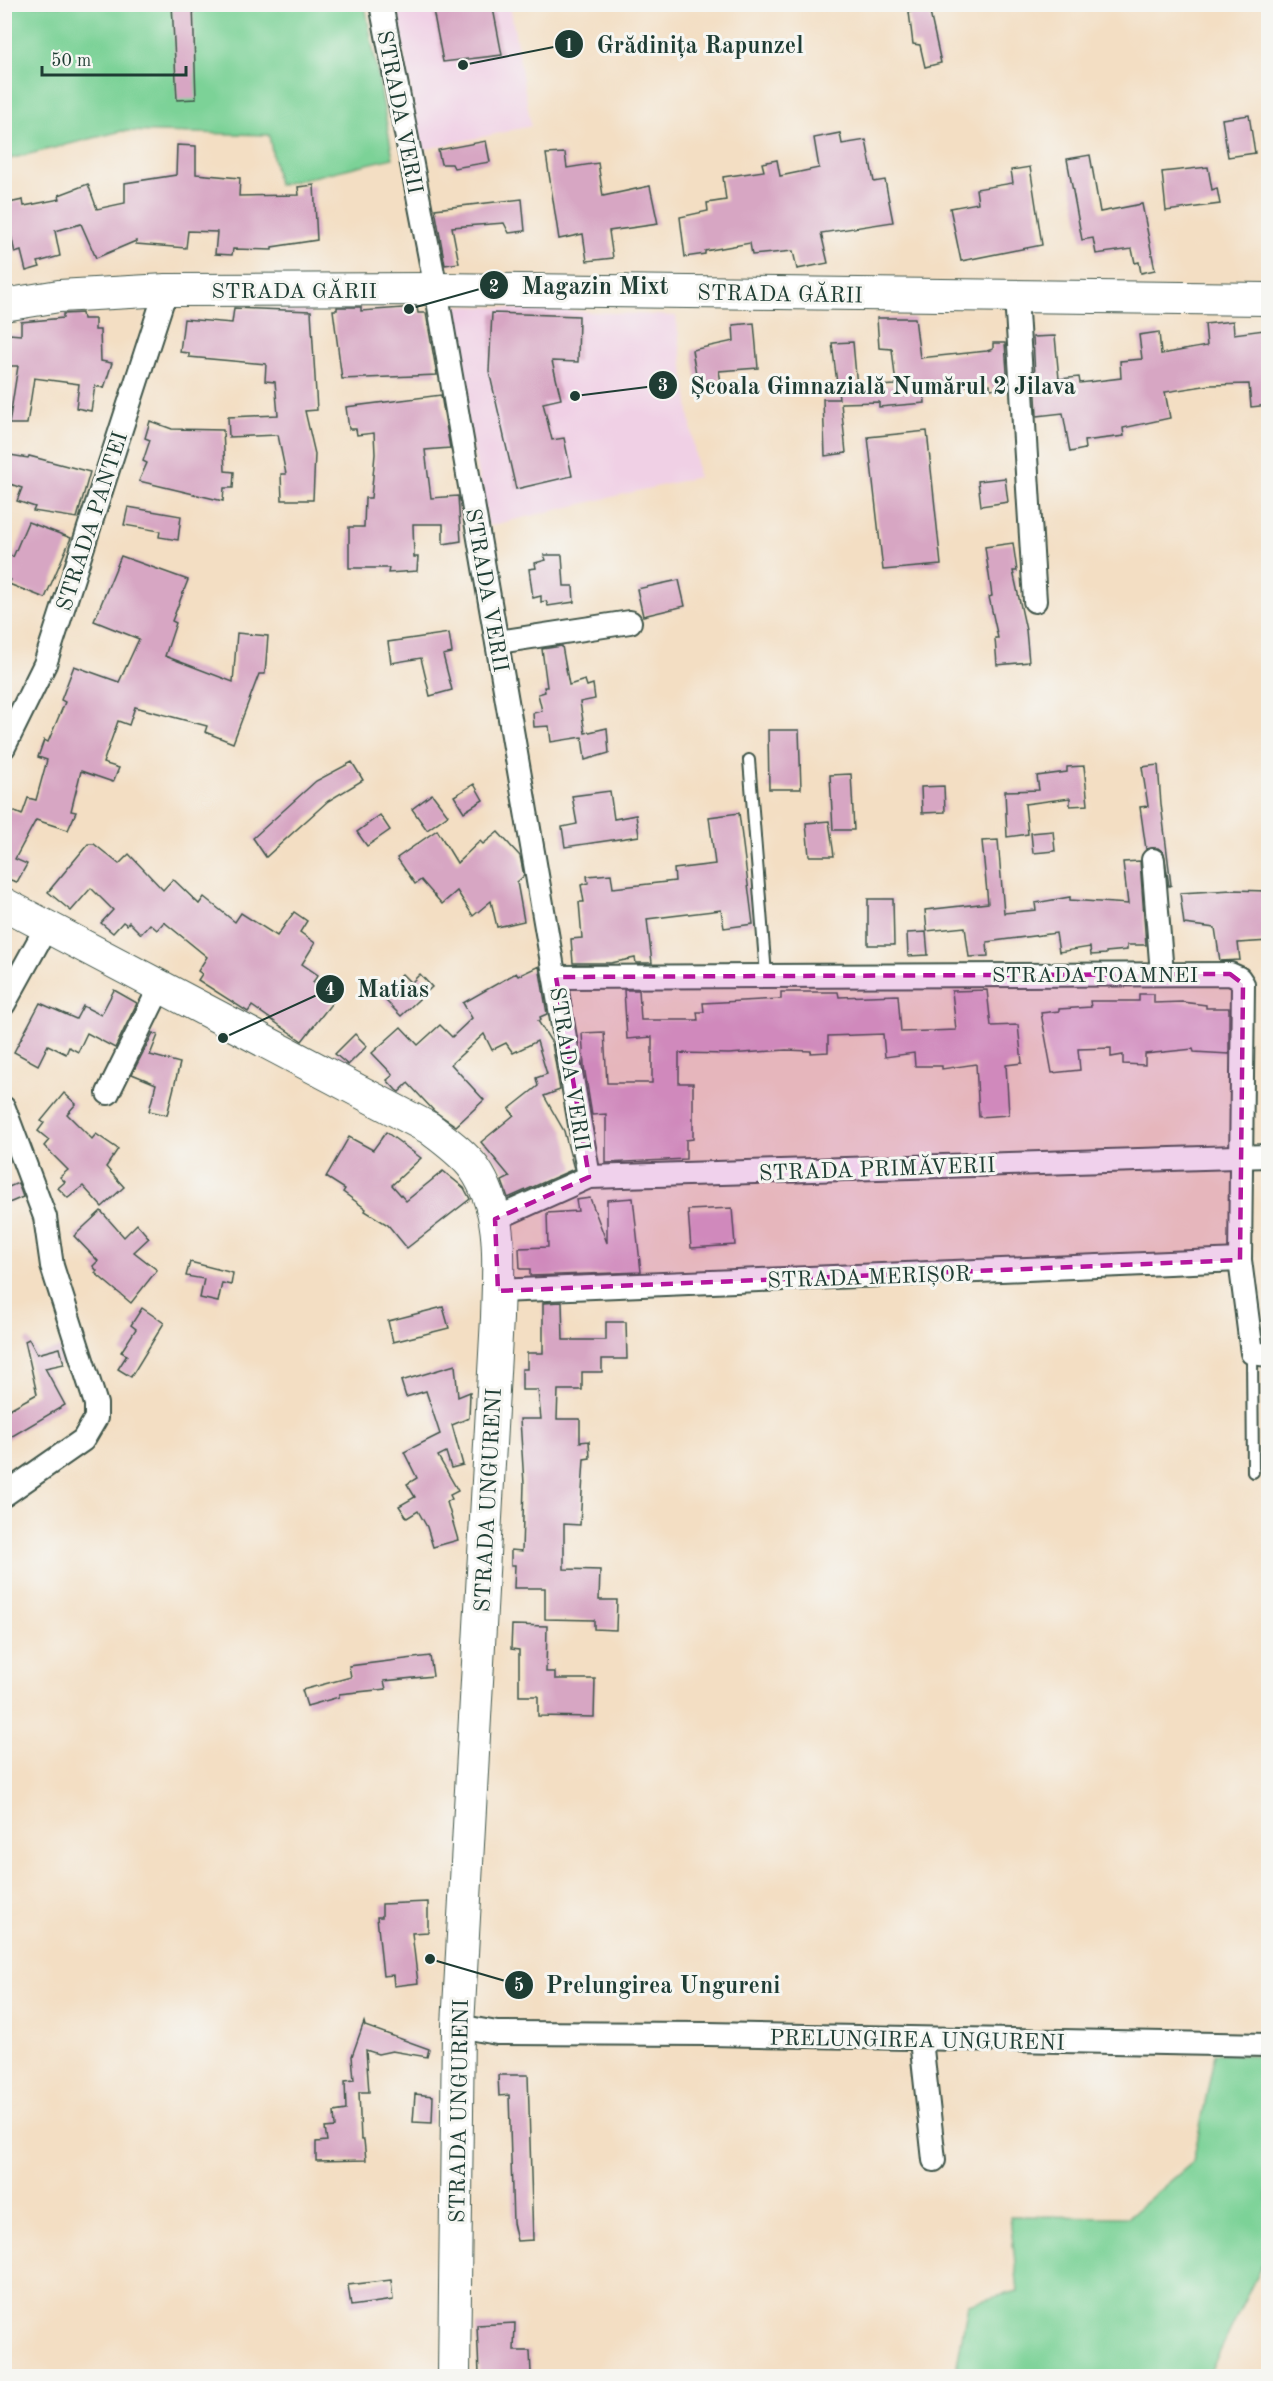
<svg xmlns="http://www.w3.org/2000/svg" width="1273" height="2381" viewBox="0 0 1273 2381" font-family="'Old Standard TT',serif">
  <rect width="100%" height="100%" fill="#f6f6f2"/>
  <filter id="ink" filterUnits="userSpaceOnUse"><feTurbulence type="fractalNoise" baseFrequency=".0167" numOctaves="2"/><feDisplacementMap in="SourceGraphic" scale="12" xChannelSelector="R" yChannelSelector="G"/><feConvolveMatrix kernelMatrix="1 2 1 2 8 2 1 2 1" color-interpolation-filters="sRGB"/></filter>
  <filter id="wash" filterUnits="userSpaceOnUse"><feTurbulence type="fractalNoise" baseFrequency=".008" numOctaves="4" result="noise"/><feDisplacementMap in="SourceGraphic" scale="24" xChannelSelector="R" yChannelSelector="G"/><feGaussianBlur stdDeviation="1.35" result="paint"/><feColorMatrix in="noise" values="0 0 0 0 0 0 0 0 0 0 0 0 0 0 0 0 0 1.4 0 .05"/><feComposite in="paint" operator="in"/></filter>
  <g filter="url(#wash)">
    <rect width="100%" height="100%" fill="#f3dec3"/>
    <g fill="#f0d0e5">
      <path d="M395,5H510L531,126L422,150Z"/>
      <path d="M445,305L676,316L698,477L488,526Z"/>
    </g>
    <g fill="#7bd297" stroke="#4d8866" stroke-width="1.5">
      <path d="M4,5H365L393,158L278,185L269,135L122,131L5,160Z"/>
      <path d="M1215,2053L1268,2056V2252L1208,2376H955L968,2304L1018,2291L1010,2216L1128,2217L1193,2162Z"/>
    </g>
    <g id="blocks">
      <g fill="#d7a6c3">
        <path d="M172,4H193L196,99L177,100Z"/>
        <path d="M465,5L466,13L493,8L502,55L443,62L433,10Z"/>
        <path d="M929,8L941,63L925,67L920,45L913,44L909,12Z"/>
        <path d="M1249,115L1255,153L1228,157L1222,119Z"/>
        <path d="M840,133L842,144L866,140L874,182L885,180L893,222L821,233L828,263L797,269L793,251L752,255L750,243L705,251V254L685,257L680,217L708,211L707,203L726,200L723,177L764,171L762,163L777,160L780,176L819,168L814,138Z"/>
        <path d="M486,141L490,162L454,168L452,164H441L438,150Z"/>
        <path d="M177,145L196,146V174L240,178L239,196L299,195L298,187L314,185L317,240L272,247V250L233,249L232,255L215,254L217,232L188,231L186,248L136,244V241L96,258L81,224L55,231L60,256L38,262L40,267L26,271L21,251L15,253L4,204L23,200L24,206L60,199L59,195L88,184L97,209L125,203V183L176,175Z"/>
        <path d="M565,153L567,168L598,163L603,196L650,186L658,224L609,231L613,258L587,261L583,234L559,239L546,154Z"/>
        <path d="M1090,155L1100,212L1142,204L1155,270L1141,273L1139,262L1135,263L1132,249L1096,254L1093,238L1082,240L1067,159Z"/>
        <path d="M1030,167L1042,245L961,261L950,208L978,203L976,189L1013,183L1011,170Z"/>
        <path d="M1208,167L1212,190L1217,188L1220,204L1166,211L1162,172Z"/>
        <path d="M522,199L525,231L509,233L504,223L452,227L459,263L445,265L435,209Z"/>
        <path d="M337,307H361V311L417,307L418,313H426L437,375L342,379L333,310H337Z"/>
        <path d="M234,308L311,311L317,410L305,411L315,454L313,500H282L281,474H286L278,435L229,437L228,417L278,415L275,382L265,381L266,364L189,357V353L180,352L184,319L232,323Z"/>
        <path d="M82,313L83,319H95V330H100L101,361L112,363L104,388L95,386L91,411L76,408L79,384L34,378L27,424H9L18,366H7L9,334L21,335V322L63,318V314Z"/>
        <path d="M492,313L579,316L578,362L552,361L561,399L543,403L552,440L564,438L572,476L516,489L489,371Z"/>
        <path d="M877,318H915L920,358L987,351L993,349V343H1005L1008,387L990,389V384L924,389L925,403L879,407V402L841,403L846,453L825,456L823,399H839L832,343L853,342L857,387L896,385L892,349L879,348Z"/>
        <path d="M1233,321L1234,334L1264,330L1269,405L1251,407L1249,384L1210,385L1165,392L1170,418L1123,428L1124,436L1084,441L1085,449L1070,452L1063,413L1037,416L1033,337L1055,336L1059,379L1079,377L1080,383L1121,378L1120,361L1142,359L1139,335L1159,332L1161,354L1207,346L1205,324Z"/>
        <path d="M754,323L758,368L719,371L721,382L698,386L692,350L734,341L733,325Z"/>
        <path d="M441,395L450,448L425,450L431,498L458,496L461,541L443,544V524H413L414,557H418L417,571L388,573L389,568H349V527H364L365,498H371L375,454L374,433L357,435L356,429H349L346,407Z"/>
        <path d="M150,421L172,429L223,430L225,471L234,472L233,488H224L223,501L139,481L147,463L143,461L150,440L145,438Z"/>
        <path d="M927,431L941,565L883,570L868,437Z"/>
        <path d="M4,454L28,458L29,456L90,472L77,518L33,511L35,507L17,501L22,488L4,482Z"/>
        <path d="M1005,478L1008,502L981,506L978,481Z"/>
        <path d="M128,507L181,516L178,540L159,537L160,531L124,525Z"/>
        <path d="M28,522L71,538L45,598L9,584L11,580L4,576V550L13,557Z"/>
        <path d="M1013,543L1017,571H1013L1026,630L1029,662L997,665L995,638H998L989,597L992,596L985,547Z"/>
        <path d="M544,555H562L564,586H573L574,602L548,606L546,601L541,602V596L533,598L529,569L536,568L535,563L546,560Z"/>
        <path d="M121,556L188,580L172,621L176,623L165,656L233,682L237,633L268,636L265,674H259L233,743L205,732L207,726L135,707L129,725L118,721L103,763L119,768L113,782L81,771L71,811L76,812L68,830L36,820L15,859L27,864L17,882L4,878V807L22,815L28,798L36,800L47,760L38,757L44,740L48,742L65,702L61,700L74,666L119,682L139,639L94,621Z"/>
        <path d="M679,580L685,606L643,616L637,589Z"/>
        <path d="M449,633L452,653L443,655L452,690L430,696L421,658L391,663L388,642Z"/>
        <path d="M562,646L569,685L585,680L587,686L593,684L595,699L580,702L585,733L607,728L609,753L585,760L582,737L551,742L549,726L534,727L533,713L542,711L538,694L545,692L544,687H547L542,649Z"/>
        <path d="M768,730H799L801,789H769Z"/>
        <path d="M352,762L363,780L328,801L266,857L253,838L316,781Z"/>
        <path d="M1158,765L1161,804L1171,885L1169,886L1164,853L1158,848L1146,849L1140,807L1148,806L1142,767Z"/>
        <path d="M1084,766L1088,805L1070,806V798L1025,804L1028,834L1007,837L1005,791L1039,790L1037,776L1067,772V767Z"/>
        <path d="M851,774L854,830H833L830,775Z"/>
        <path d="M474,784L483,800L464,812L454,796Z"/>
        <path d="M944,786L945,812L922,813L921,787Z"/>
        <path d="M610,791L614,819L636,815L639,836L565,847L562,827L577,824L572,796Z"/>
        <path d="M432,794L448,815L427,830L412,809Z"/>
        <path d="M739,813L753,924L724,928L721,910L647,919L652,963H636L635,958L611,963H573L571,939L582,938L579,902H584L581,885L588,883L587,876L611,874L613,888L675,881L674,869L715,864L709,817Z"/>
        <path d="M380,815L390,830L367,846L357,832Z"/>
        <path d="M829,821L834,856H809L806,823Z"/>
        <path d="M437,830L457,863L480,841L483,844L498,832L520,856L524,876L517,882L524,921L497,927L491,901L473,916L457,891L442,904L421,880L415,884L397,858Z"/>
        <path d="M1053,831L1055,851L1033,853L1031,833Z"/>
        <path d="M998,840L1004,913L1036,910L1035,903L1070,897V900L1128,904L1123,862L1140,861L1146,945H1127V950L1106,952V954L1091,955L1090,947L1059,952L1056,933L987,942L988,956L969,957L965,927L927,931L925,910L988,903L982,841Z"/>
        <path d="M88,844H94L119,864L129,854L163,890L173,879L199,904L204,897L235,922L241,913L277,936L294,912L307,921L300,932L315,943L302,964L318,975L313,982L335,999L302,1041L252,1006L248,1012L198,980L202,974L198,971L207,957L164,922L157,930L150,924L141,934L129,922L127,925L123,922L113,933L101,923L113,910L91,888L71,911L48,892Z"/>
        <path d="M1232,890L1267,891L1269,941L1238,943L1240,960L1220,961L1215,928L1184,924L1180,893Z"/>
        <path d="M868,899H893L894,945H868Z"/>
        <path d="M926,932L928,955L908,956L907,933Z"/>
        <path d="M539,966L547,1014L540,1017L541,1020L538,1021L552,1043L560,1090L544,1096L564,1131L574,1169L508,1198L502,1181L510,1177L481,1142L514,1115L509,1109L538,1086L536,1078L547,1074L537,1041L513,1053L506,1043L492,1050L484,1034L451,1064L484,1100L456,1126L434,1111L408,1083L399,1092L396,1090L387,1080L393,1075L372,1053L401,1027L418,1045L440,1025L452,1037L472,1018L463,1003L516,973L518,976Z"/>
        <path d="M402,974L411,983L420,974L432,987L401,1016L380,995Z"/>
        <path d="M114,990L137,1003L115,1048L87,1033L78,1052L69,1047L66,1054L48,1045L38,1065L14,1052L40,1003L76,1019L83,1006L101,1015Z"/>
        <path d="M624,990H639L641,1020H698L697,1012H704L703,1003L781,999V992H838L839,997L898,995L901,1032L956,1030L952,991L987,990L991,1026L1018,1025L1022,1063L1006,1065L1009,1115L979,1117L976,1064L942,1069V1066H915L914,1053L885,1057L883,1034L828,1036V1052L811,1053V1051L786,1050L729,1054L679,1053V1083H693V1139L686,1140V1159L606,1163V1114L592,1115L584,1066L582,1033L604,1032L607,1083H652V1037L627,1039Z"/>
        <path d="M1139,994H1154V1003L1182,1002L1206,1005V1008H1229V1054L1194,1052L1193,1049L1145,1054V1065L1123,1064V1055L1111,1057V1048L1078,1049L1080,1070L1052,1073L1041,1013L1059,1011V1009L1091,1007L1090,1001H1139Z"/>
        <path d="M153,1033L158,1035L150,1055L180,1063L167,1115L149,1111L156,1084L132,1074Z"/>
        <path d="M355,1034L367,1046L348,1065L335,1054Z"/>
        <path d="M64,1093L76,1104L67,1114L92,1139L96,1134L118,1149L106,1167L124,1187L102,1207L83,1186L68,1198L58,1188L65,1182L60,1177L68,1170L44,1146L49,1140L38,1131L44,1123L41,1121Z"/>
        <path d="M386,1132L421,1158L392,1185L406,1201L443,1171L464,1188L470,1199L407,1248L388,1225L365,1211L366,1209L343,1192L345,1189L326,1177L349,1137L373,1150Z"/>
        <path d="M18,1183L23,1197L4,1205V1189Z"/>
        <path d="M590,1198L607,1243V1200L633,1198L641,1272L530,1276V1269H520L519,1248L548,1247L547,1213L578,1211L576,1200Z"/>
        <path d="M732,1208L735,1245L691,1248L688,1210Z"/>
        <path d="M101,1211L124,1237L137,1224L149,1238L134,1252L157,1270L131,1303L95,1273L97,1271L93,1266L98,1261L74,1236Z"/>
        <path d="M190,1262L233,1273L231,1285L222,1283L218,1302L200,1298L204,1279L186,1276Z"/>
        <path d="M562,1302L563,1340H606V1322H626L627,1359H602V1372H582V1390H558L557,1419H580V1442L589,1441L590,1458L584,1459L580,1525L564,1524V1569L600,1570L599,1600H617L616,1630L594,1629V1620L545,1619V1588H514L515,1565H511V1550L522,1551L524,1484L520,1419H541L538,1390H522V1369H527V1353H543V1303Z"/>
        <path d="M443,1307L449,1328L393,1342L388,1321Z"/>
        <path d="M142,1308L164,1323L131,1377L118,1369L127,1355L121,1352L136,1329L131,1325Z"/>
        <path d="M29,1339L37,1354L60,1348L64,1364L45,1368L65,1405L4,1441V1412L37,1394L25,1341Z"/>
        <path d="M455,1365L458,1397L470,1392L469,1418L452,1425L463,1465L451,1468L446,1452L438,1456L458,1491L450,1495L452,1499L447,1502L458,1540L433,1547L427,1527L418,1511L407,1518L399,1506L415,1497L407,1484L417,1478L404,1452L440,1434L426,1391L406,1397L401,1381Z"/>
        <path d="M512,1625L547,1626L546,1672H555V1679H595L594,1717L538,1716V1696H519V1650L511,1649Z"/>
        <path d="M430,1656L433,1676L384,1681L386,1689L339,1694V1697L307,1706L302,1690L351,1677L349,1666Z"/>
        <path d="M428,1902V1932L412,1933L418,1983L394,1986L393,1975L383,1976L377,1917H382V1904Z"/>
        <path d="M364,2022L365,2026L429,2049L427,2057L392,2051L378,2054L366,2050L369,2092H359L361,2140H364L366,2160L316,2161V2142L327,2141L325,2128L335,2127L334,2112L346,2110L345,2081L354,2080L352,2056Z"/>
        <path d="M498,2075H528L533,2240L517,2241L513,2223L509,2095L499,2096Z"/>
        <path d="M415,2094L433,2096L432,2123L413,2122Z"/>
        <path d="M391,2280L393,2300L351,2306L348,2285Z"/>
        <path d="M515,2323L514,2351H530L531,2373L479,2374L477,2325Z"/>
      </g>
    </g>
  </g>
  <g filter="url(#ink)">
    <use href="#blocks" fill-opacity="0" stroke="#3f5549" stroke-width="1.5"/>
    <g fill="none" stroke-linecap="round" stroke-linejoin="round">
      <g stroke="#3f5549" stroke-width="14">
        <g id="service">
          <path d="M749,760L766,975"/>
          <path d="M1252,1353L1253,1472"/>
        </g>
      </g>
      <g stroke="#3f5549" stroke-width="26">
        <g id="minor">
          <path d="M381,4L436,289L589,1177"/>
          <path d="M1016,296L1035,601"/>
          <path d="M498,642L630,622"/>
          <path d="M4,747L45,664L166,290"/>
          <path d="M1153,860L1162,974"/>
          <path d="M556,977L1230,974L1239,978L1243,984L1240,1260L1252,1353L1268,1355"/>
          <path d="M4,1004L47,926"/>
          <path d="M108,1093L161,985"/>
          <path d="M4,1108L45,1217L52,1266L96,1404V1418L83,1440L4,1495"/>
          <path d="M495,1219L589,1177L1268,1156"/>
          <path d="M498,1291L1240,1260"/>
          <path d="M458,2026L497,2033L708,2034L1268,2045"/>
          <path d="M921,2040L934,2160"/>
        </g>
      </g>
      <g stroke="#3f5549" stroke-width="34">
        <g id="secondary">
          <path d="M4,305L59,296L166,290L436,289L1268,299"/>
          <path d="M4,904L429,1128C444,1140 462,1152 474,1168C505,1212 498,1268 497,1318L458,2026L454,2376"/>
        </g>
      </g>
      <use href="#service" stroke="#fff" stroke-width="10"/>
      <use href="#minor" stroke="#fff" stroke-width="22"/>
      <use href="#secondary" stroke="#fff" stroke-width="32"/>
    </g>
  </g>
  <path fill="#b5179e" fill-opacity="0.2" stroke="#b5179e" stroke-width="4.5" stroke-dasharray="12 8" stroke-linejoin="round" d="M1230,974L1243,984L1240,1260L498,1291L495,1219L589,1177L556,977Z"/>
  <g text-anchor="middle" stroke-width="6" stroke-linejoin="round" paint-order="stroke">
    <g font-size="22" fill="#1f3d34" stroke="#f6f6f2">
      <text transform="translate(401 112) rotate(79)" y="8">STRADA VERII</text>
      <text x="294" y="298">STRADA GĂRII</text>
      <text transform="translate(780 293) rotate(1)" y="8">STRADA GĂRII</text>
      <text transform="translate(91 521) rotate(-72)" y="8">STRADA PANTEI</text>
      <text transform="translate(488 590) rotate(80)" y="8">STRADA VERII</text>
      <text x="1095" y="982">STRADA TOAMNEI</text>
      <text transform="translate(571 1069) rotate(81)" y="8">STRADA VERII</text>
      <text transform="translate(877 1168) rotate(-2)" y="8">STRADA PRIMĂVERII</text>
      <text transform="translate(869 1276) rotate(-2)" y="8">STRADA MERIȘOR</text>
      <text transform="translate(487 1500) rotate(-87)" y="8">STRADA UNGURENI</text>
      <text transform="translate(917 2039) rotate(1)" y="8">PRELUNGIREA UNGURENI</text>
      <text transform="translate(458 2111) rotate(-89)" y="8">STRADA UNGURENI</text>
    </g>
  </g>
  <path fill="none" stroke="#1f3d34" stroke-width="2" d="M463 65L569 44M409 309L494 285M575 396L663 385M223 1038L330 989M430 1959L519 1985"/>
  <g fill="#1f3d34" stroke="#f6f6f2" stroke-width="2">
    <circle cx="463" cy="65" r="6"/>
    <circle cx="409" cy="309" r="6"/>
    <circle cx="575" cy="396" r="6"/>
    <circle cx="223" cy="1038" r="6"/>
    <circle cx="430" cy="1959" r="6"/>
    <circle cx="569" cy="44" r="15"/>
    <circle cx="494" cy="285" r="15"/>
    <circle cx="663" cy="385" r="15"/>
    <circle cx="330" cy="989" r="15"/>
    <circle cx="519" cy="1985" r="15"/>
  </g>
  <g font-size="18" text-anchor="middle" font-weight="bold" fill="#fff">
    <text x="569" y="51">1</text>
    <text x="494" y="292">2</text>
    <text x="663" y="391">3</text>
    <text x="330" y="995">4</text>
    <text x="519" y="1991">5</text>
  </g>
  <g font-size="24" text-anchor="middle" font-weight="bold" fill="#1f3d34" stroke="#f6f6f2" stroke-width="6" stroke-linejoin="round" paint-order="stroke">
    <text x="700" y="53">Grădinița Rapunzel</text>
    <text x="595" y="294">Magazin Mixt</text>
    <text x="883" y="394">Școala Gimnazială Numărul 2 Jilava</text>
    <text x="393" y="997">Matias</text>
    <text x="663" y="1993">Prelungirea Ungureni</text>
  </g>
  <rect width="1273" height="2381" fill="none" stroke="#f6f6f2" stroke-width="24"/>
  <path d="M42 66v9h144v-9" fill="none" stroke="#1f3d34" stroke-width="3"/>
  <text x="51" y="66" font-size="18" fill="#1f3d34" stroke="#f6f6f2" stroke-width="4.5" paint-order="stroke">50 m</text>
</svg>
